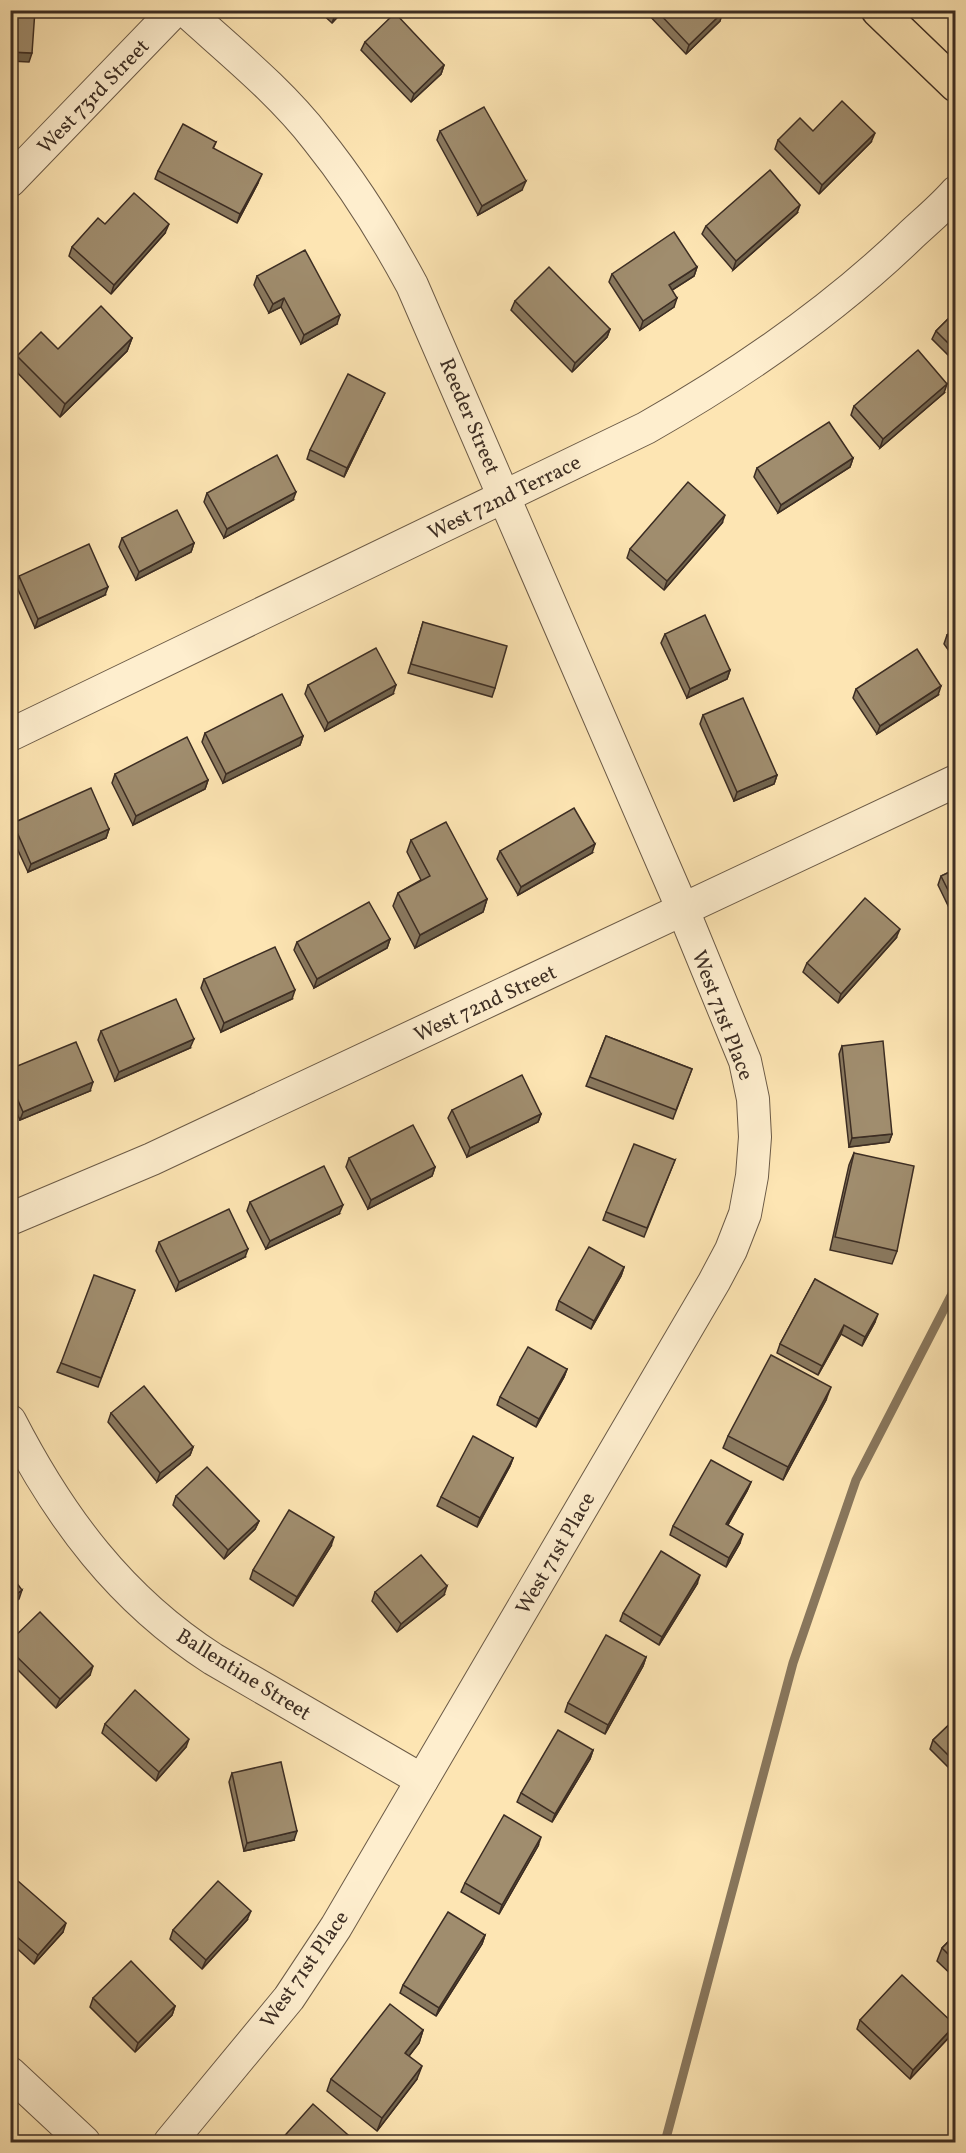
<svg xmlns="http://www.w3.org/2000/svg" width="966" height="2153" viewBox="0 0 966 2153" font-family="Vollkorn,serif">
  <rect width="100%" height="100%" fill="#fde5b3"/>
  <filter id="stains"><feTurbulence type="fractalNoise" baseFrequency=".00333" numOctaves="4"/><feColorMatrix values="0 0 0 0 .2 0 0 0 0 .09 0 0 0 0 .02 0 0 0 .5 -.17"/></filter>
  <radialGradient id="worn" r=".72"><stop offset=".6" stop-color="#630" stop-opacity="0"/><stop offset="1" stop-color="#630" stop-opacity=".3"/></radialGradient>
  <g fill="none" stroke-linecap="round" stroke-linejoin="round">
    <path stroke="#88765c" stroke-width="9" d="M665,2142L793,1663L856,1480L956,1286"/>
    <g stroke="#6c5b47" stroke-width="34">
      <g id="minor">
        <path d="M10,181L175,10"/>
        <path d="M10,735L646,428C741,374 830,313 909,237C925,222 942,208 956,192"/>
        <path d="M10,1219L152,1159L956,781"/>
        <path d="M10,1421C60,1518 120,1599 213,1659L422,1780"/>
        <path d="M10,2073L84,2142"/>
        <path d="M170,2142L289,1998L336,1927L714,1282L731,1250L745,1214L752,1176L755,1137L753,1099L745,1061L683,910L412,285C384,233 354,185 317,139C280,91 230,51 185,10"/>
      </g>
    </g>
    <g stroke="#3c2d23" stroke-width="36">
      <path id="major" d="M878,10L956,85"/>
    </g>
    <use href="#minor" stroke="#feeece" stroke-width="32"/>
    <use href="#major" stroke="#fde5b3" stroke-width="33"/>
  </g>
  <g fill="#8a795f" stroke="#3c2d23" stroke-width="1.5">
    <path d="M318,10H344L332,23Z"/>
    <path d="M644,10H721L720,21L686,54Z"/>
    <path d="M365,42L444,65L441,74L411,102L361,50Z"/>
    <path d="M440,131L522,190L478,215L437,140Z"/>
    <path d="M778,140L871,142L819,194L775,149Z"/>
    <path d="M216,142L213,149L258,183L237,223L155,179L158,171Z"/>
    <path d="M797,213L733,270L702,234L706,226Z"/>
    <path d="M105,224L165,233L111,294L69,256L72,247Z"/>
    <path d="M697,267L694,276L672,290L674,307L640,330L609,282L612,274Z"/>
    <path d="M257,276L337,324L301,344L281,307L269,313L254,285Z"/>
    <path d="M515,301L610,329L607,337L572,372L511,310Z"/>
    <path d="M956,311V363L932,339L936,331Z"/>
    <path d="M132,338L127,351L60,417L13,368L17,356L58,349Z"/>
    <path d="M944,393L880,448L851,415L854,406Z"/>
    <path d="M381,401L344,477L307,459L310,450Z"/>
    <path d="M853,458L850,467L778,513L754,477L757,468Z"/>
    <path d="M207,493L293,500L224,538L204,502Z"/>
    <path d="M722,523L664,590L627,558L630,549Z"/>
    <path d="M122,538L194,543L191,552L136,580L119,547Z"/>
    <path d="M19,576L105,595L35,628L16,585Z"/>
    <path d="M423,622L495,688L492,697L408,673Z"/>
    <path d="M956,629V661L944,644L947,635Z"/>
    <path d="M665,634L730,670L727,679L687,698L661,643Z"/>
    <path d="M308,685L393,694L325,731L305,694Z"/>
    <path d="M856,689L938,695L877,734L853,698Z"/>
    <path d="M703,715L777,775L774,784L734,801L700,724Z"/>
    <path d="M205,733L303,736L300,745L223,783L202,742Z"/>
    <path d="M115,774L208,780L205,789L133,825L112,783Z"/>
    <path d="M13,823L109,829L106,838L28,872L10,833V830Z"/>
    <path d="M411,840L487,899L483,912L415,948L393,906L398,893L421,880L407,852Z"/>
    <path d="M500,851L592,853L518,895L497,859Z"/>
    <path d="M956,869V922L938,885L941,876Z"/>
    <path d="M896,938L838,1003L803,972L807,963Z"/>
    <path d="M390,939L387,948L314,988L294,950L297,942Z"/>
    <path d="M204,979L292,999L221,1032L201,988Z"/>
    <path d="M101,1031L190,1048L115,1081L98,1040Z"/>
    <path d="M606,1036L692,1069L673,1119L586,1086Z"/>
    <path d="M842,1046L892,1134L889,1142L849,1147L839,1054Z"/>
    <path d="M10,1069L90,1091L20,1120L10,1098Z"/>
    <path d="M452,1110L541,1114L538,1122L467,1157L448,1118Z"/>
    <path d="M854,1153L897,1251L892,1264L830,1250L849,1165Z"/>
    <path d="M349,1158L435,1167L432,1176L368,1209L346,1167Z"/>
    <path d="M675,1160L644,1237L603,1220L606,1212Z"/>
    <path d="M250,1202L339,1214L266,1249L247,1211Z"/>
    <path d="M159,1242L245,1257L176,1291L156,1251Z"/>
    <path d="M624,1267L621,1276L591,1329L556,1310L559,1301Z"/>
    <path d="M815,1279L875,1322L862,1346L841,1334L818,1375L777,1353L780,1344Z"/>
    <path d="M135,1290L98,1387L57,1372L61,1363Z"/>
    <path d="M567,1369L564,1377L536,1427L497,1405L500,1397Z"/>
    <path d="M826,1400L783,1480L723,1448L728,1436Z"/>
    <path d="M111,1413L193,1447L190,1455L157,1482L108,1422Z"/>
    <path d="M513,1458L510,1466L477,1527L437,1506L441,1497Z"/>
    <path d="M751,1482L747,1491L728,1525L740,1543L726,1567L670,1535L673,1526Z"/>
    <path d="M176,1496L259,1521L255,1529L224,1559L173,1505Z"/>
    <path d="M331,1546L293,1606L250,1579L253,1570Z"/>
    <path d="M697,1584L659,1645L620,1621L623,1613Z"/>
    <path d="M375,1592L444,1595L397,1632L372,1601Z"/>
    <path d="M10,1641L90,1675L56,1708L10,1662Z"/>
    <path d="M646,1657L643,1666L605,1734L565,1712L568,1703Z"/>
    <path d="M956,1718V1773L955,1774L930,1749L933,1740Z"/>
    <path d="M105,1724L186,1747L156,1781L102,1733Z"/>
    <path d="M593,1750L590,1759L552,1822L517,1802L521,1793Z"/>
    <path d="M232,1773L294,1840L244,1851L229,1782Z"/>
    <path d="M538,1846L499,1914L461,1892L465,1883Z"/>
    <path d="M10,1874L63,1932L34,1964L10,1942Z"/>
    <path d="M247,1920L202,1969L170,1939L173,1930Z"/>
    <path d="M956,1934V1979L937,1961L942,1948Z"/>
    <path d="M485,1935L482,1944L436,2016L400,1993L403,1985Z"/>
    <path d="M93,1998L175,2006L172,2015L135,2052L90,2007Z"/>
    <path d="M860,2020L955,2025L952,2034L910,2079L857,2029Z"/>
    <path d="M423,2030L419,2043L409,2056L417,2079L377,2131L327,2091L331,2079Z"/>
  </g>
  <g fill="#70634d" stroke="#3c2d23" stroke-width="1.5">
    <path d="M339,10H344L332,23L335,15Z"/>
    <path d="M723,12L720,21L686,54L689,45Z"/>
    <path d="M10,52L32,53L29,62L10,61Z"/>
    <path d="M444,65L441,74L411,102L414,94Z"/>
    <path d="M875,133L871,142L819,194L822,185Z"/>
    <path d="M262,174L258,183L237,223L240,214Z"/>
    <path d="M526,181L522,190L478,215L482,206Z"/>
    <path d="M800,205L797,213L733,270L736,261Z"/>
    <path d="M169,224L165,233L111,294L114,285Z"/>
    <path d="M697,267L694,276L666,294L669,285Z"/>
    <path d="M284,298L281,307L269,313L273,304Z"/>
    <path d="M677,298L674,307L640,330L643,321Z"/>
    <path d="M340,315L337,324L301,344L304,335Z"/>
    <path d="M610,329L607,337L572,372L575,363Z"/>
    <path d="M132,338L127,351L60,417L65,404Z"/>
    <path d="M947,384L944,393L880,448L883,439Z"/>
    <path d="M385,393L381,401L344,477L347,468Z"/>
    <path d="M853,458L850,467L778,513L781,505Z"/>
    <path d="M296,492L293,500L224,538L227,529Z"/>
    <path d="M725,515L722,523L664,590L667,581Z"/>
    <path d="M194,543L191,552L136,580L139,572Z"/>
    <path d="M108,587L105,595L35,628L38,619Z"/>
    <path d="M16,629L12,638L10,639V632Z"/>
    <path d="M730,670L727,679L687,698L690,689Z"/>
    <path d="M396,685L393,694L325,731L328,723Z"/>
    <path d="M941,686L938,695L877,734L880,726Z"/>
    <path d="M303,736L300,745L223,783L226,774Z"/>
    <path d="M777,775L774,784L734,801L737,792Z"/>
    <path d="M208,780L205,789L133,825L136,816Z"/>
    <path d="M109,829L106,838L28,872L31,864Z"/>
    <path d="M595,844L592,853L518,895L521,887Z"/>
    <path d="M487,899L483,912L415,948L420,935Z"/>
    <path d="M900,929L896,938L838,1003L841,994Z"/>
    <path d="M390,939L387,948L314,988L317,979Z"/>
    <path d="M295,990L292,999L221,1032L224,1023Z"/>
    <path d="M194,1039L190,1048L115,1081L119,1072Z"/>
    <path d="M93,1082L90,1091L20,1120L23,1112Z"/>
    <path d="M541,1114L538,1122L467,1157L470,1148Z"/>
    <path d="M892,1134L889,1142L849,1147L852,1138Z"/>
    <path d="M435,1167L432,1176L368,1209L371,1200Z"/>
    <path d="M343,1205L339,1214L266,1249L270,1241Z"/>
    <path d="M248,1249L245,1257L176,1291L179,1282Z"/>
    <path d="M624,1267L621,1276L591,1329L594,1321Z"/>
    <path d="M878,1314L875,1322L862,1346L865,1337Z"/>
    <path d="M844,1325L841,1334L818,1375L822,1366Z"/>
    <path d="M567,1369L564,1377L536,1427L539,1419Z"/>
    <path d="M831,1387L826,1400L783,1480L788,1467Z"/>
    <path d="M193,1447L190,1455L157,1482L160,1473Z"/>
    <path d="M513,1458L510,1466L477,1527L480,1518Z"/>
    <path d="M751,1482L747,1491L723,1533L726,1524Z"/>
    <path d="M259,1521L255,1529L224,1559L228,1550Z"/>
    <path d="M743,1534L740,1543L726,1567L729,1558Z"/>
    <path d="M334,1537L331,1546L293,1606L297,1597Z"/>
    <path d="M700,1575L697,1584L659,1645L662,1637Z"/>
    <path d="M447,1586L444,1595L397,1632L401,1624Z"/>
    <path d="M22,1590L19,1599L10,1605V1599Z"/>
    <path d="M646,1657L643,1666L605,1734L608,1725Z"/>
    <path d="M93,1666L90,1675L56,1708L60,1699Z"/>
    <path d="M189,1739L186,1747L156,1781L159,1772Z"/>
    <path d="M593,1750L590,1759L552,1822L555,1814Z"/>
    <path d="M297,1831L294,1840L244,1851L247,1843Z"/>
    <path d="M541,1837L538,1846L499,1914L502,1905Z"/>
    <path d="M251,1911L247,1920L202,1969L206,1960Z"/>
    <path d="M66,1923L63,1932L34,1964L38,1955Z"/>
    <path d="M485,1935L482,1944L436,2016L439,2008Z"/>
    <path d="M175,2006L172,2015L135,2052L138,2043Z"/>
    <path d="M955,2025L952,2034L910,2079L913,2070Z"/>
    <path d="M423,2030L419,2043L401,2066L405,2053Z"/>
    <path d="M422,2066L417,2079L377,2131L382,2118Z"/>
  </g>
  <g fill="#a08d6e" stroke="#3c2d23" stroke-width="1.5">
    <path d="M10,10H35L32,53L10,52Z"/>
    <path d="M331,10H339L335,15Z"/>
    <path d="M656,10H721L723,12L689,45Z"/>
    <path d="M395,13L444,65L414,94L365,42Z"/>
    <path d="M842,101L875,133L822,185L778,140L800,118L813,131Z"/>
    <path d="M484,107L526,181L482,206L440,131Z"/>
    <path d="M183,124L216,142L213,148L262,174L240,214L158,171Z"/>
    <path d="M770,170L800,205L736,261L706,226Z"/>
    <path d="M134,193L169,224L114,285L72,247L98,218L105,224Z"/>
    <path d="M674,232L697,267L669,285L677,298L643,321L612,274Z"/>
    <path d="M305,250L340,315L304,335L284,298L273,304L257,276Z"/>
    <path d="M549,267L610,329L575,363L515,301Z"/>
    <path d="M101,306L132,338L65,404L17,356L41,332L58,349Z"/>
    <path d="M956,311V351L936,331Z"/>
    <path d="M918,350L947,384L883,439L854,406Z"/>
    <path d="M348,374L385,393L347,468L310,450Z"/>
    <path d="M829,422L853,458L781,505L757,468Z"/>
    <path d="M277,455L296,492L227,529L207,493Z"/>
    <path d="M688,482L725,515L667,581L630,549Z"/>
    <path d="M177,510L194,543L139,572L122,538Z"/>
    <path d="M89,544L108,587L38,619L19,576Z"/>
    <path d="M705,615L730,670L690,689L665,634Z"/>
    <path d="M10,618L16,629L10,632Z"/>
    <path d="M423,622L507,646L495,688L411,664Z"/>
    <path d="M956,629V647L947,635Z"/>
    <path d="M376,648L396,685L328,723L308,685Z"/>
    <path d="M917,649L941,686L880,726L856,689Z"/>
    <path d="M282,694L303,736L226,774L205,733Z"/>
    <path d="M743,698L777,775L737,792L703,715Z"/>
    <path d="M187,737L208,780L136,816L115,774Z"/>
    <path d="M91,788L109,829L31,864L13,823Z"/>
    <path d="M574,808L595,844L521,887L500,851Z"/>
    <path d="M446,822L487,899L420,935L398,893L430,876L411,840Z"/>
    <path d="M956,869V906L941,876Z"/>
    <path d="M865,898L900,929L841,994L807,963Z"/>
    <path d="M369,902L390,939L317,979L297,942Z"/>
    <path d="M275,947L295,990L224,1023L204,979Z"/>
    <path d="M176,999L194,1039L119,1072L101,1031Z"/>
    <path d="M606,1036L692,1069L676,1110L590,1077Z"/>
    <path d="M883,1041L892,1134L852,1138L842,1046Z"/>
    <path d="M76,1042L93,1082L23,1112L10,1082V1069Z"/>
    <path d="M522,1075L541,1114L470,1148L452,1110Z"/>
    <path d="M413,1125L435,1167L371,1200L349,1158Z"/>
    <path d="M634,1144L675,1160L647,1228L606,1212Z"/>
    <path d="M854,1153L914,1166L897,1251L835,1237Z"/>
    <path d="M324,1166L343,1205L270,1241L250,1202Z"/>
    <path d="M229,1209L248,1249L179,1282L159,1242Z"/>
    <path d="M589,1247L624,1267L594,1321L559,1301Z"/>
    <path d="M94,1275L135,1290L101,1378L61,1363Z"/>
    <path d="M815,1279L878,1314L865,1337L844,1325L822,1366L780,1344Z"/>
    <path d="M528,1347L567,1369L539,1419L500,1397Z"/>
    <path d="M771,1355L831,1387L788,1467L728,1436Z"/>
    <path d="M144,1386L193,1447L160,1473L111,1413Z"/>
    <path d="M473,1436L513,1458L480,1518L441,1497Z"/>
    <path d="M711,1460L751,1482L726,1524L743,1534L729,1558L673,1526Z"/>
    <path d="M207,1467L259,1521L228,1550L176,1496Z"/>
    <path d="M289,1510L334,1537L297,1597L253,1570Z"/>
    <path d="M661,1551L700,1575L662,1637L623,1613Z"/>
    <path d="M421,1555L447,1586L401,1624L375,1592Z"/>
    <path d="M10,1574L22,1590L10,1599Z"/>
    <path d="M40,1612L93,1666L60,1699L10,1650V1641Z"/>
    <path d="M606,1635L646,1657L608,1725L568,1703Z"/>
    <path d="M135,1690L189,1739L159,1772L105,1724Z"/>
    <path d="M956,1718V1763L933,1740Z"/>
    <path d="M558,1730L593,1750L555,1814L521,1793Z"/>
    <path d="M281,1762L297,1831L247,1843L232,1773Z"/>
    <path d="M504,1815L541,1837L502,1905L465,1883Z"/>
    <path d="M10,1874L66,1923L38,1955L10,1931Z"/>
    <path d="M218,1881L251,1911L206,1960L173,1930Z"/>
    <path d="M448,1912L485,1935L439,2008L403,1985Z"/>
    <path d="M956,1934V1962L942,1948Z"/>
    <path d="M131,1961L175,2006L138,2043L93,1998Z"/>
    <path d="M902,1975L955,2025L913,2070L860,2020Z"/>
    <path d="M390,2004L423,2030L405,2053L422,2066L382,2118L331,2079Z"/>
    <path d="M313,2104L355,2141L353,2142H279Z"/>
  </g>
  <g text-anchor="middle" stroke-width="5" stroke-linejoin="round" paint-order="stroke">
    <g font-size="21" fill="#3c2d23" stroke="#feeece">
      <text transform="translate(93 96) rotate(-46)" y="7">West 73rd Street</text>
      <text transform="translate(470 416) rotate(67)" y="7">Reeder Street</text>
      <text transform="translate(504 497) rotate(-26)" y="7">West 72nd Terrace</text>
      <text transform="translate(485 1003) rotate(-25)" y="7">West 72nd Street</text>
      <text transform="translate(723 1015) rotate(69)" y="7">West 71st Place</text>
      <text transform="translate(555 1553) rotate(-60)" y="7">West 71st Place</text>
      <text transform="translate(244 1674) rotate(32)" y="7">Ballentine Street</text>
      <text transform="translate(304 1969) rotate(-55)" y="7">West 71st Place</text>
    </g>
  </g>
  <rect width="966" height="2153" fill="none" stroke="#fde5b3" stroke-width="36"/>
  <rect x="12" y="12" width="942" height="2129" fill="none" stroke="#3c2d23" stroke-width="3"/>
  <rect x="18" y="18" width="930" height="2117" fill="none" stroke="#3c2d23" stroke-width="1.5"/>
  <rect width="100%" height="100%" filter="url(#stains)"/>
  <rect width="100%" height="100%" fill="url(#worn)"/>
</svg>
